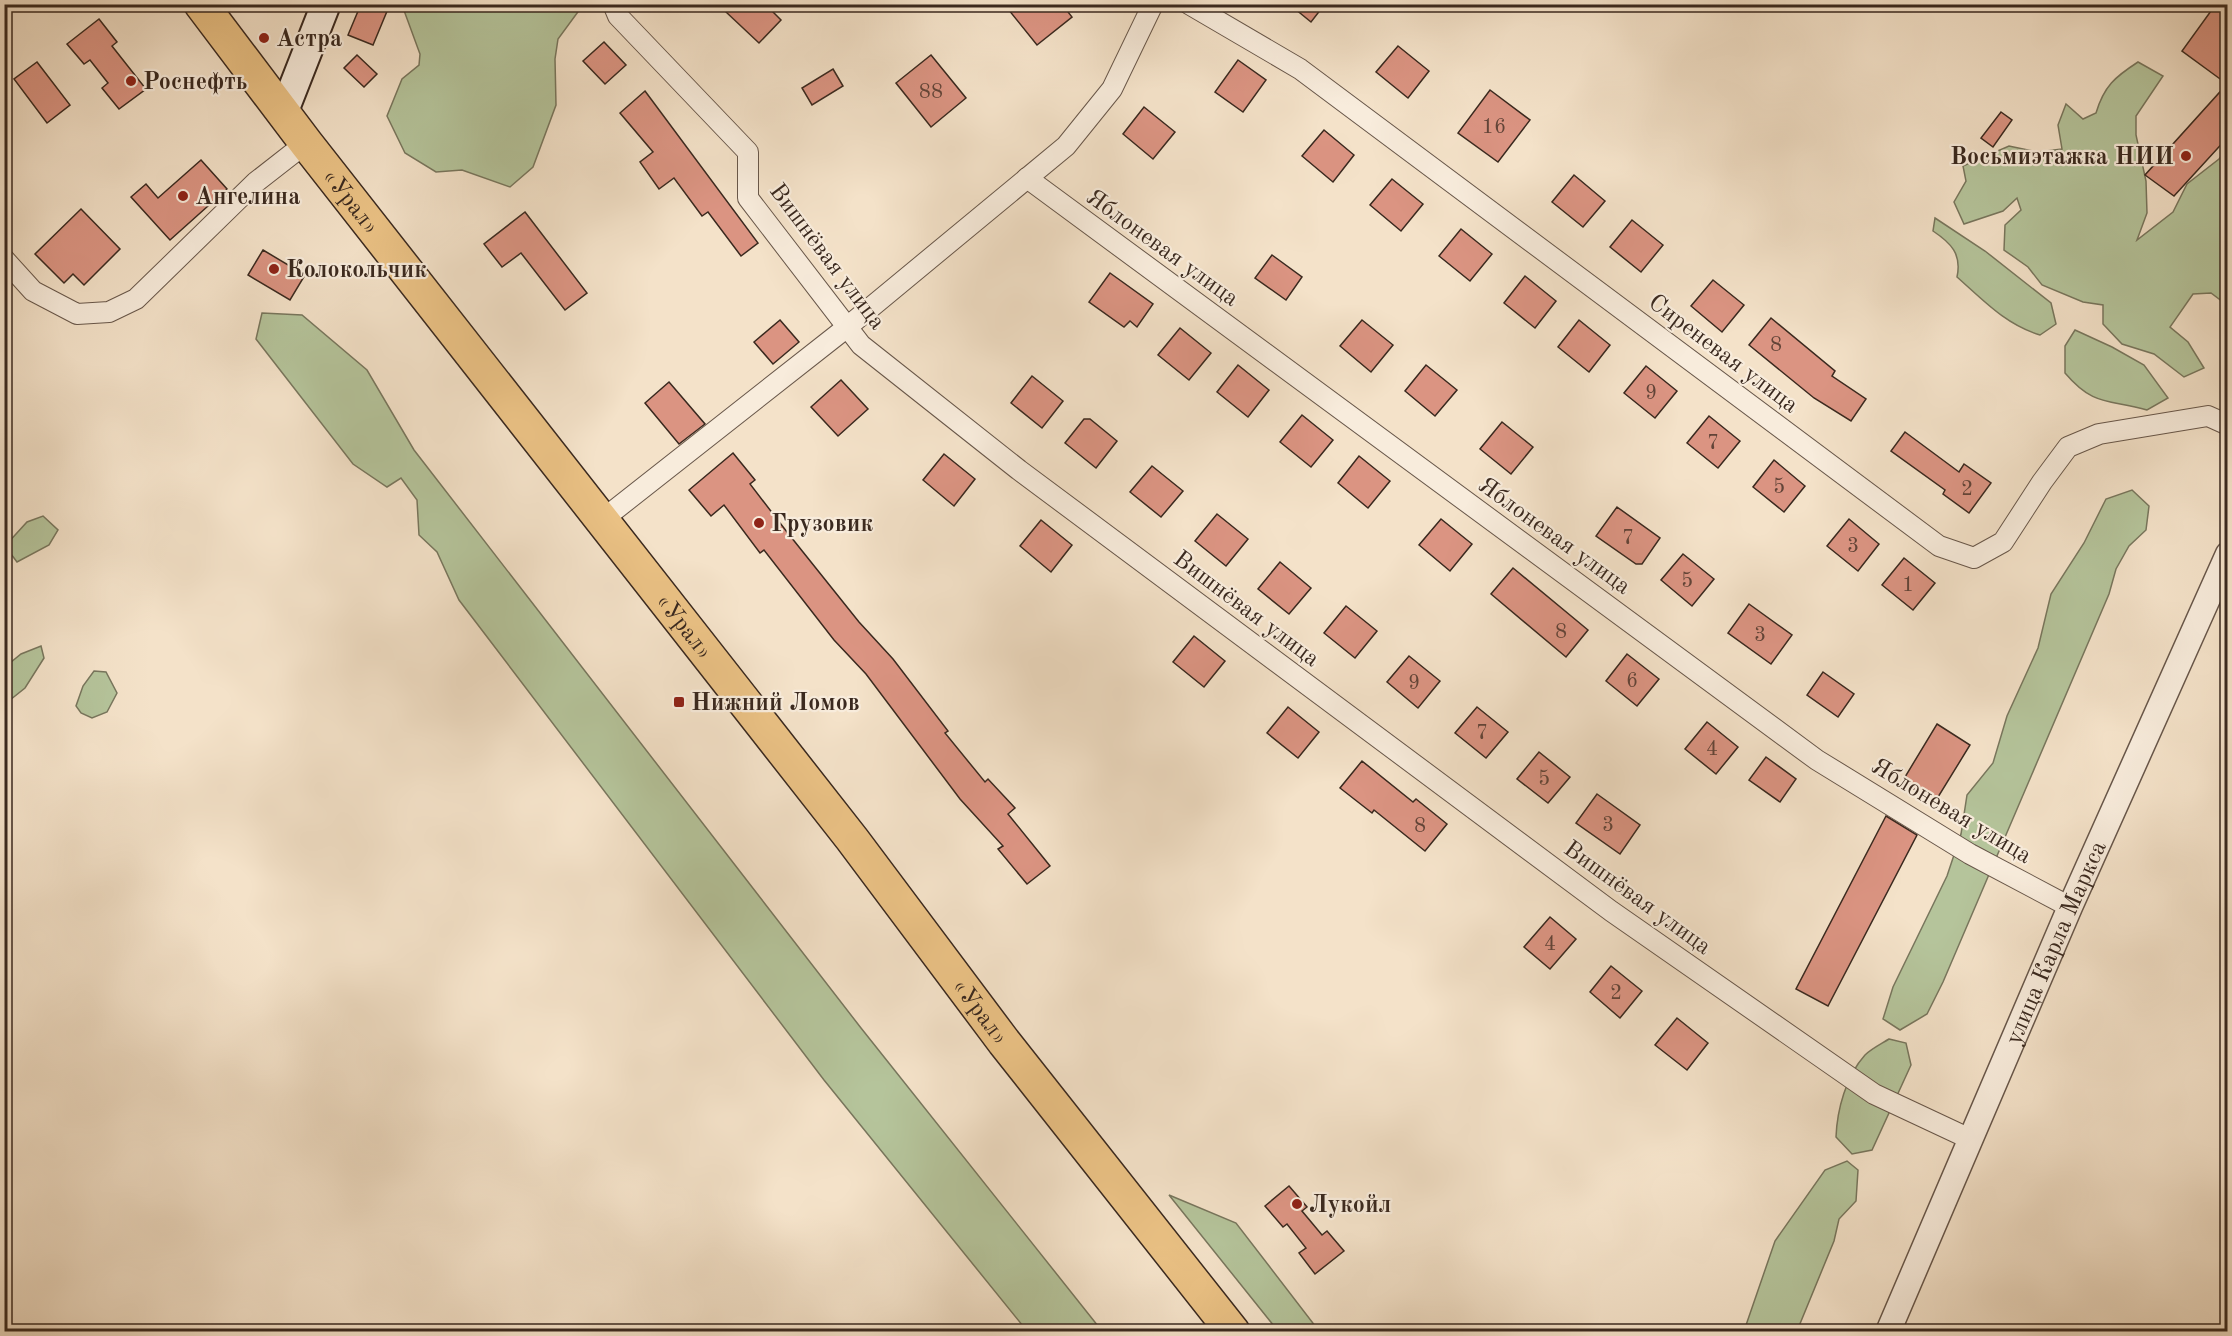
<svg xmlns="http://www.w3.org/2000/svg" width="2232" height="1336" viewBox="0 0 2232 1336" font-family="'Old Standard TT',serif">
  <rect width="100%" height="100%" fill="#f4e2c9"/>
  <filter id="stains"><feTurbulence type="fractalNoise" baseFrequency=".00333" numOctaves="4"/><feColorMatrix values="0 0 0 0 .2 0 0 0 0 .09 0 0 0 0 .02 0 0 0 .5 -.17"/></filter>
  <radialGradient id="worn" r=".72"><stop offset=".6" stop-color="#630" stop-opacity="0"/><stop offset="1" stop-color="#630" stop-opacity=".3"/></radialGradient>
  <g fill="#b5c49b" stroke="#78765d" stroke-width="1.5">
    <path d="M402,5H583L558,39L555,59L556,105L533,167L510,187L462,170L436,172L405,153L387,116L402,79L419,65L420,54Z"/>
    <path d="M2138,62L2163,76L2136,116V135L2146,181L2147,213L2137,240L2173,212L2187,184L2219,159L2227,149V305L2211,293L2193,294L2170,327L2188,342L2204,368L2184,377L2154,354L2122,344L2103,324V305L2083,302L2042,285L2028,267L2004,250L2005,225L2021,210L2017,198L2003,211L1964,224L1954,202L1966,181L1963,166L2009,146L2038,152L2062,149L2058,125L2066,104L2083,119L2096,113C2104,86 2115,77 2138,62Z"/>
    <path d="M1935,218L1985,251L2051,303L2056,324L2040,335C2006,325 1983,300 1957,277C1962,254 1951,243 1933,231Z"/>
    <path d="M262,313L302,315L367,370L414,450L861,1028L1102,1331H1027L824,1080L459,600L437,552L419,535L417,500L401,478L387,487L353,464L256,339Z"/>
    <path d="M2075,330L2112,347L2144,365L2168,398L2147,410C2108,399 2094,407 2065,373V346Z"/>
    <path d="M2132,490L2149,506L2146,530L2129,546L2116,569L2109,594L1943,982L1927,1014L1900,1030L1883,1019L1893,987L1947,876L1961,834L1967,795L1993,763L2007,716L2038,648L2051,594L2084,543L2106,499Z"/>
    <path d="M43,516L58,530L49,545L17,562L5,546L27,522Z"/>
    <path d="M41,646L44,658L25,688L5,704V667L21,654Z"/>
    <path d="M94,671L106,672L117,693L107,712L92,718L81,713L76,706L83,686Z"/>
    <path d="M1889,1039L1906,1043L1911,1065L1872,1150L1852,1154L1836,1137C1837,1110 1846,1076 1865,1055C1871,1049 1881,1044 1889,1039Z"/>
    <path d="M1847,1161L1858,1170L1856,1201L1839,1219L1834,1241L1797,1331H1744L1775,1241L1825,1170Z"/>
    <path d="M1169,1195L1236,1223L1319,1331H1278Z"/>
  </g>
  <g fill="#db9482" stroke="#3a291f" stroke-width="1.5">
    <path d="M361,4H390L373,45L348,35Z"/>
    <path d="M733,4H765L781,20L759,43L726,12Z"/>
    <path d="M1004,4H1062L1072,17L1037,45Z"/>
    <path d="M1289,4H1325L1311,22Z"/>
    <path d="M2216,4H2228V137L2174,196L2145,175L2227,84L2182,51Z"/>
    <path d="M99,19L117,42L112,46L146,89L119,109L102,88L108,83L90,60L84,64L67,44Z"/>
    <path d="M604,42L626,65L605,84L583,61Z"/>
    <path d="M1398,46L1429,71L1408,98L1376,72Z"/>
    <path d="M357,55L377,74L364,87L344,68Z"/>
    <path d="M931,55L966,98L931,127L896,83Z"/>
    <path d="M1238,60L1266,80L1243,112L1215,92Z"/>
    <path d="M37,62L70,105L47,123L14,79Z"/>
    <path d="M833,69L843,86L812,105L802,88Z"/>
    <path d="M1490,90L1530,120L1498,162L1458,133Z"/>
    <path d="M645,91L758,243L741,256L708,212L702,216L674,178L659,189L640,162L653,152L620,113Z"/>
    <path d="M1144,107L1175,132L1153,159L1123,134Z"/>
    <path d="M2001,112L2012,120L1993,147L1981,138Z"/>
    <path d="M1324,130L1354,155L1333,182L1302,156Z"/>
    <path d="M201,160L227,189L170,240L131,197L146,184L158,198Z"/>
    <path d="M1574,175L1605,201L1583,227L1552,202Z"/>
    <path d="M1392,179L1423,204L1401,231L1370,205Z"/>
    <path d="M81,209L120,249L84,285L73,274L64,283L35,254Z"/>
    <path d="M525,212L587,293L565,310L521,253L502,267L484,244Z"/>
    <path d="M1632,220L1663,245L1641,272L1610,247Z"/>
    <path d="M1461,229L1492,254L1470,281L1439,256Z"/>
    <path d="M263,250L305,275L290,300L248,275Z"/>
    <path d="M1272,255L1302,277L1286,300L1255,278Z"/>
    <path d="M1110,273L1153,304L1137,327L1130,321L1124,327L1089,302Z"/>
    <path d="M1525,276L1556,301L1535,328L1504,303Z"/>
    <path d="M1713,280L1744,305L1722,332L1691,306Z"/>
    <path d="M1771,318L1835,371L1832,376L1866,399L1851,421L1814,398L1749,345Z"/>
    <path d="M780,320L799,342L773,364L754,342Z"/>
    <path d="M1362,320L1393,345L1371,372L1340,346Z"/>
    <path d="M1579,320L1610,345L1589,372L1558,347Z"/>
    <path d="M1180,328L1211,353L1189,380L1158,355Z"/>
    <path d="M1238,365L1269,390L1248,417L1217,392Z"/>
    <path d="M1426,365L1457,390L1435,416L1405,391Z"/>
    <path d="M1646,366L1677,391L1655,418L1624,393Z"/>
    <path d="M1032,376L1063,401L1042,428L1011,403Z"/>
    <path d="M841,380L868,409L838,436L811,407Z"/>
    <path d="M669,382L705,424L679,444L645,403Z"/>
    <path d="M1302,415L1333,440L1311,467L1280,442Z"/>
    <path d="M1709,416L1740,441L1718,468L1687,443Z"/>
    <path d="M1084,419H1090L1117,441L1096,468L1065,443Z"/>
    <path d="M1502,422L1533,447L1511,474L1480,449Z"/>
    <path d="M1905,432L1959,472L1964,464L1991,483L1969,513L1943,494L1945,490L1891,451Z"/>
    <path d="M733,453L755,480L750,484L787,532L859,622L893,659L948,731L945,733L985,782L988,779L1015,808L1008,814L1050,866L1027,884L998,849L1003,846L960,799L866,674L834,640L764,550L760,553L724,505L711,516L689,490Z"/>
    <path d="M944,454L975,479L954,506L923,480Z"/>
    <path d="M1359,456L1390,481L1368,508L1338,483Z"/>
    <path d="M1774,460L1805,486L1784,512L1753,487Z"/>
    <path d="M1152,466L1183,491L1161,517L1130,492Z"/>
    <path d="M1617,507L1660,538L1642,564H1636L1596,536Z"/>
    <path d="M1217,514L1248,539L1226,566L1195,541Z"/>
    <path d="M1441,519L1472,544L1450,571L1419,545Z"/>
    <path d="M1849,519L1879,544L1858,571L1827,546Z"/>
    <path d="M1041,520L1072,545L1051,572L1020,546Z"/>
    <path d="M1683,554L1714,579L1692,606L1661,580Z"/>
    <path d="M1904,558L1935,583L1913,610L1882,585Z"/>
    <path d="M1280,562L1311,588L1289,614L1258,589Z"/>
    <path d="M1513,568L1588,630L1566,657L1491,594Z"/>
    <path d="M1749,604L1792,635L1771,664L1728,633Z"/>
    <path d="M1346,606L1377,631L1355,658L1324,633Z"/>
    <path d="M1194,636L1225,661L1204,687L1173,662Z"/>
    <path d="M1627,654L1659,679L1637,706L1606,681Z"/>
    <path d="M1409,656L1440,681L1418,708L1387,682Z"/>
    <path d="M1823,672L1854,694L1838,717L1807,695Z"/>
    <path d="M1288,707L1319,732L1298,758L1267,733Z"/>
    <path d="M1477,707L1508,732L1486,758L1455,733Z"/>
    <path d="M1707,722L1738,747L1716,774L1685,749Z"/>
    <path d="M1937,724L1970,745L1935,802L1902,782Z"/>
    <path d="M1539,752L1570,777L1548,803L1517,779Z"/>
    <path d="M1766,757L1796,779L1780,802L1749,780Z"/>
    <path d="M1362,761L1413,802L1416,799L1447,824L1425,851L1374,810L1372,813L1340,788Z"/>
    <path d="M1597,794L1640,825L1620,854L1576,823Z"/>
    <path d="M1886,816L1917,835L1828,1006L1796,989Z"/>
    <path d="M1550,917L1576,939L1550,969L1524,947Z"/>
    <path d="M1611,966L1642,991L1620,1018L1590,992Z"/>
    <path d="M1677,1018L1708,1043L1687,1070L1655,1045Z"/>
    <path d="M1289,1186L1307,1207L1302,1211L1322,1235L1327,1231L1344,1251L1315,1274L1299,1253L1306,1248L1287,1224L1283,1227L1265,1206Z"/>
  </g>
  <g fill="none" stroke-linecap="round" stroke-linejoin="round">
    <g stroke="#68574a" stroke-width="22">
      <g id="minor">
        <path d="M613,4L618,16L748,152V198L861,345L1019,470L1611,911L1874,1094L1970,1139"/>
        <path d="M1189,4L1300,69L1939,546L1974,558L2003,542L2042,482L2068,447L2099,434L2208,416L2228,425"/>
        <path d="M1027,178L1817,760L1970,854L2070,907"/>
        <path d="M4,259L33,291L77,314L109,312L136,299L256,182L306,143"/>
        <path d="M602,520L846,328L1066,146L1112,89L1153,4"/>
      </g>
    </g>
    <g stroke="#68574a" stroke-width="27">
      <g id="tertiary">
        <path id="s1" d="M1888,1332L2070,907L2228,554"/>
      </g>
    </g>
    <g stroke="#3a291f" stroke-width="32">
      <path id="secondary" d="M284,111L326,4"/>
    </g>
    <g stroke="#3a291f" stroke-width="36">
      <g id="trunk">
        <path id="s2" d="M201,4L306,143L852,839L1004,1042L1233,1332"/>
      </g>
    </g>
    <use href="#minor" stroke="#f8ecdc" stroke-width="20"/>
    <use href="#tertiary" stroke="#f8ecdc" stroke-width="24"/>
    <use href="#secondary" stroke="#f8ecdc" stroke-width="28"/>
    <use href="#trunk" stroke="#eac184" stroke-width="33"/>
  </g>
  <g fill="#8f2418" stroke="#f8ecdc" stroke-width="2">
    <circle cx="264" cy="38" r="6"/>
    <circle cx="131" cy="81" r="6"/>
    <circle cx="2186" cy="156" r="6"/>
    <circle cx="183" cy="196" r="6"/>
    <circle cx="274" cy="269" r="6"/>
    <circle cx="759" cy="523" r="6"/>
    <rect x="673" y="696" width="12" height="12" rx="3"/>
    <circle cx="1297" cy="1204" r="6"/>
  </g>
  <g text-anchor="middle" stroke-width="4.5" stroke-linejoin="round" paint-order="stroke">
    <g font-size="21" fill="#624438">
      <text x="931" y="98">88</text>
      <text x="1494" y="133">16</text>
      <text x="1776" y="351">8</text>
      <text x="1651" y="399">9</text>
      <text x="1713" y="449">7</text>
      <text x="1779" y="493">5</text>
      <text x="1967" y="495">2</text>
      <text x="1628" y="544">7</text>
      <text x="1853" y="552">3</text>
      <text x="1687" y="587">5</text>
      <text x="1908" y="591">1</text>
      <text x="1561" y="638">8</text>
      <text x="1760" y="641">3</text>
      <text x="1632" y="687">6</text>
      <text x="1414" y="689">9</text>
      <text x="1482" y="739">7</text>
      <text x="1712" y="755">4</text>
      <text x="1544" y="785">5</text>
      <text x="1608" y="831">3</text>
      <text x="1420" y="832">8</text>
      <text x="1550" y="950">4</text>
      <text x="1616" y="999">2</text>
    </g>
    <g font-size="24" font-weight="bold" fill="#3a291f" stroke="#f8ecdc" text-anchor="start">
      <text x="276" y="46">Астра</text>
      <text x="143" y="89">Роснефть</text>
      <text x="2174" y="164" text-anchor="end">Восьмиэтажка НИИ</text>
      <text x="195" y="204">Ангелина</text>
      <text x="286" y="277">Колокольчик</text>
      <text x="771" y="531">Грузовик</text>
      <text x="691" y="710">Нижний Ломов</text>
      <text x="1309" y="1212">Лукойл</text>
    </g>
    <g font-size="24" fill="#3a291f" stroke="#f8ecdc">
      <text dy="8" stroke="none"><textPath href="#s2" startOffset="248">«Урал»</textPath></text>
      <text transform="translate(1163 247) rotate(36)" y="8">Яблоневая улица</text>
      <text transform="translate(828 256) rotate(53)" y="8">Вишнёвая улица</text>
      <text transform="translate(1724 353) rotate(37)" y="8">Сиреневая улица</text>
      <text transform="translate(1555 535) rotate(36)" y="8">Яблоневая улица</text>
      <text transform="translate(1247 608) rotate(37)" y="8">Вишнёвая улица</text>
      <text dy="8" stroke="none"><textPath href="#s2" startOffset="788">«Урал»</textPath></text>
      <text transform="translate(1952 810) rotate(31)" y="8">Яблоневая улица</text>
      <text transform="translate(1638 897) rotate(36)" y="8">Вишнёвая улица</text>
      <text dy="8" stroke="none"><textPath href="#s1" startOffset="424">улица Карла Маркса</textPath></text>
      <text dy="8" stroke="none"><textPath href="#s2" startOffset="1274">«Урал»</textPath></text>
    </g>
  </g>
  <rect width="2232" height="1336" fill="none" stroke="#f4e2c9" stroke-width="24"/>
  <rect x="6" y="6" width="2220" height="1324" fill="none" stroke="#3a291f" stroke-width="3"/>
  <rect x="12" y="12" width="2208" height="1312" fill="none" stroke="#3a291f" stroke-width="1.5"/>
  <rect width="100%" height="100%" filter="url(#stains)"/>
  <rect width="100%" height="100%" fill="url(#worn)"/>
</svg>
